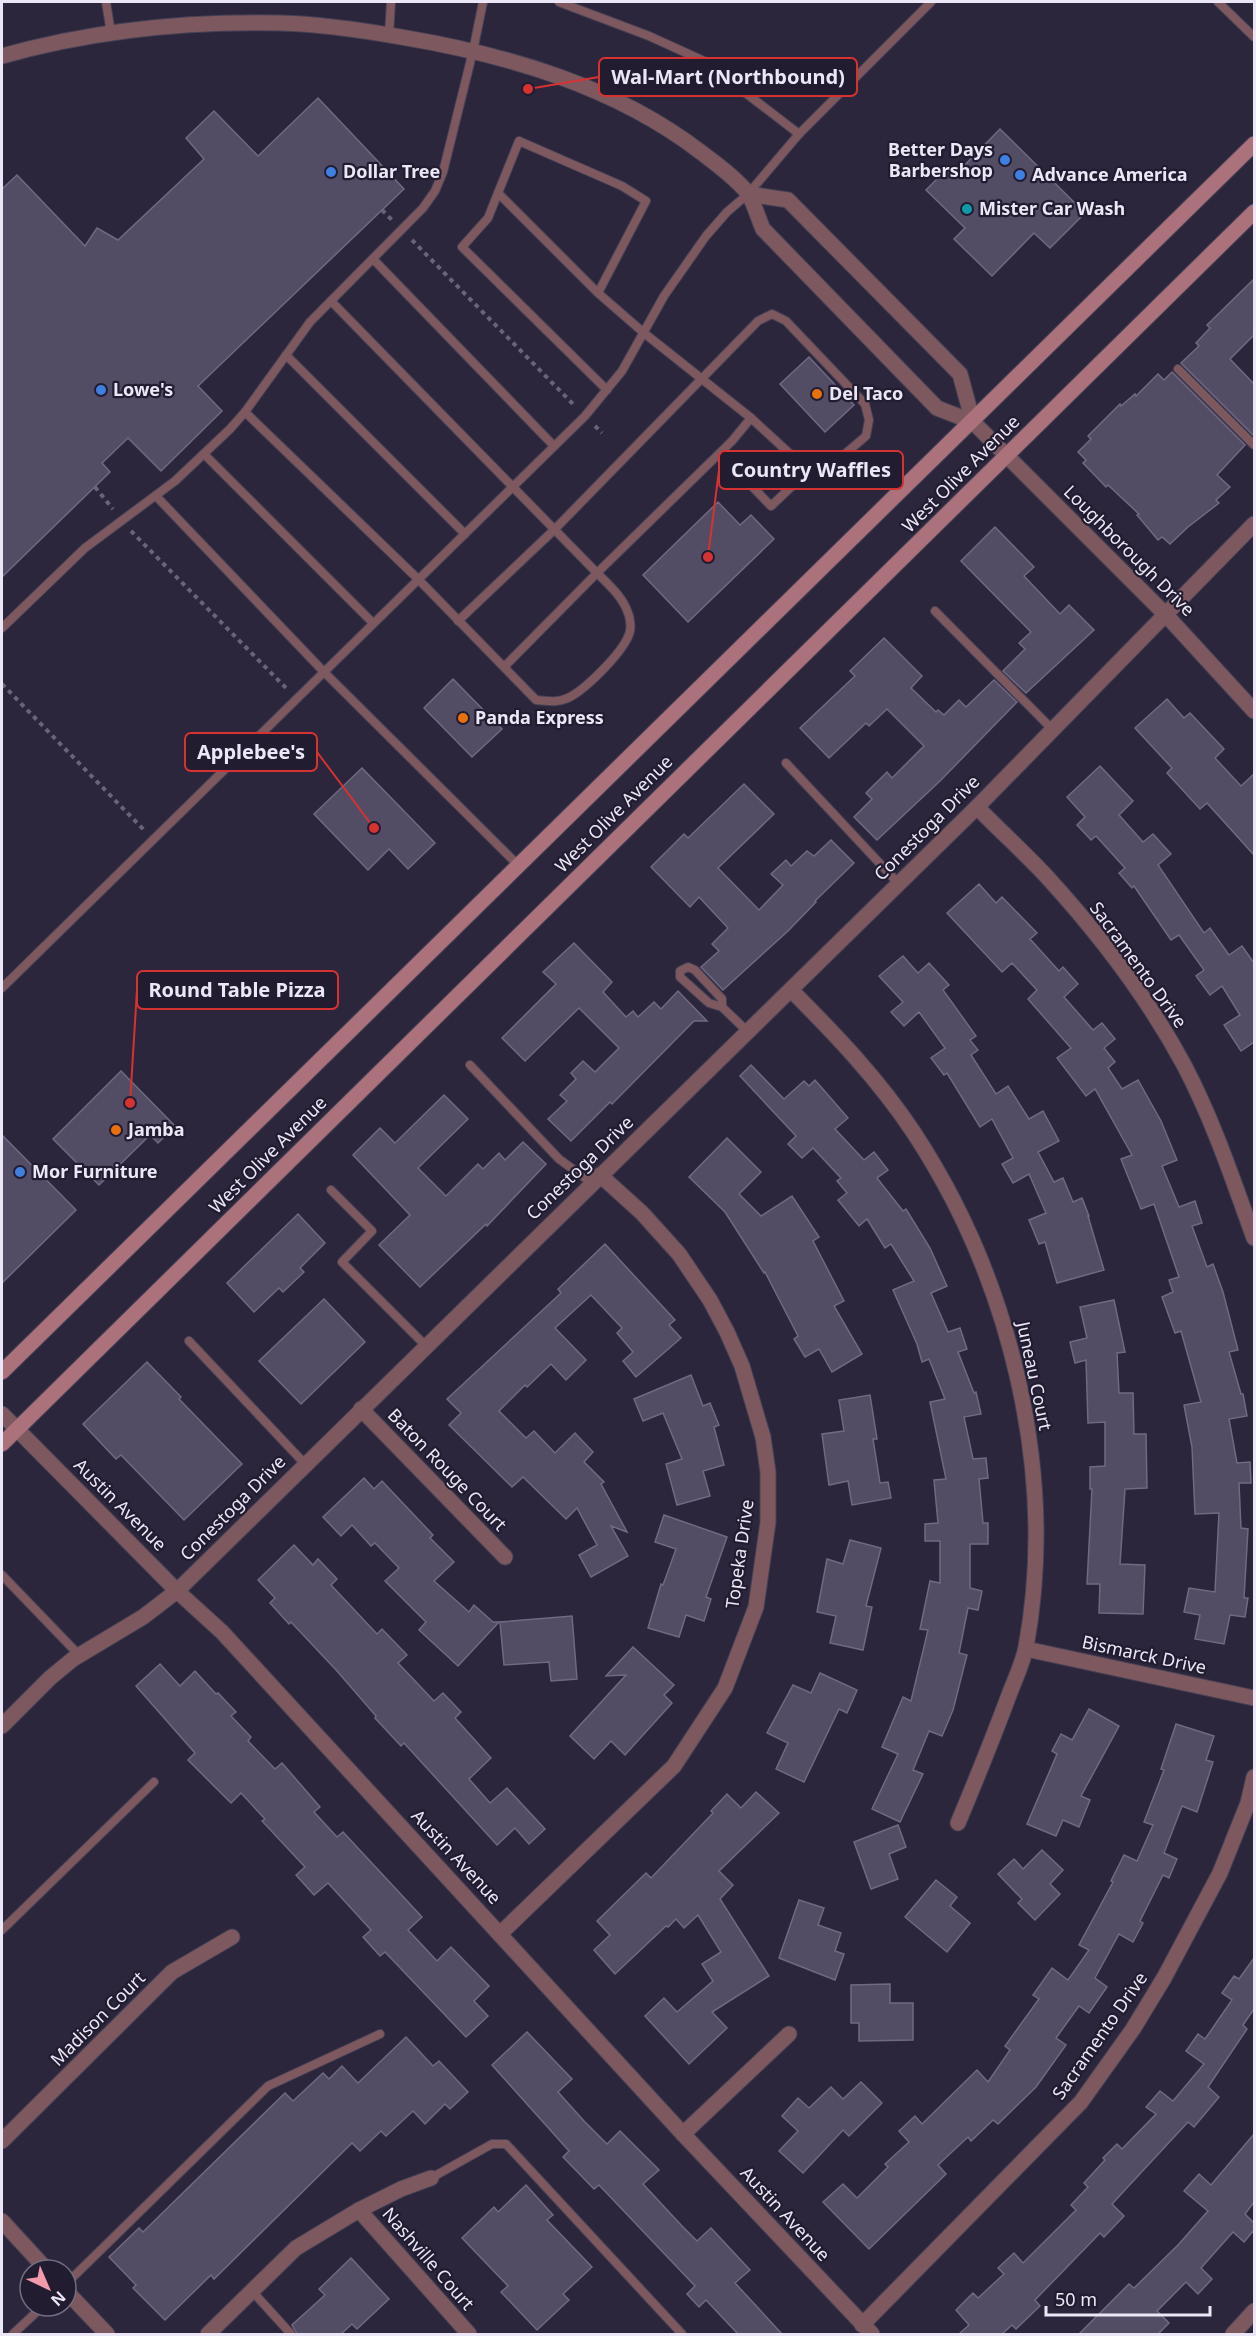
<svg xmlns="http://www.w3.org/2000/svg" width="1256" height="2336" viewBox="0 0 1256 2336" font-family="'Noto Sans',sans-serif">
  <rect width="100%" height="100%" fill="#2c263c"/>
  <g fill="#524c64" stroke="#706983" stroke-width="1.5">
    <path d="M318,98L404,189L198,386L222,411L161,471L128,438L102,463L110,472L2,577V189L17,175L85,246L97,228L118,240L204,159L186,138L214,111L258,156Z"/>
    <path d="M1000,129L1085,213L1050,248L1034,233L992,276L954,239L965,228L926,190L947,169L954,176Z"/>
    <path d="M1254,279V335L1230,359L1254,384V436L1181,363L1199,346L1196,343L1210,328L1207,325Z"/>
    <path d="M809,357L854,405L825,432L780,384Z"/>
    <path d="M1172,372L1245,445L1217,475L1230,487L1216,500L1219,503L1188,527L1170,544L1162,537L1158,540L1137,515L1139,514L1108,485L1106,487L1083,463L1086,460L1078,452L1091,439L1088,436L1120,404L1121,406L1135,394L1136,396L1158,374L1164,380Z"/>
    <path d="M718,502L740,525L751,515L774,539L688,622L643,575Z"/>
    <path d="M995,527L1034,567L1024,576L1060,614L1069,605L1094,630L1026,693L1003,671L1025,649L1019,643L1031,632L961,561Z"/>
    <path d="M884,638L922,676L911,688L936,712L938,710L944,715L959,700L966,707L994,680L1017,702L940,781L877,840L854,817L872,799L866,793L887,772L892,778L924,746L887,709L869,726L866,723L829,758L800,728L855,676L850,671Z"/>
    <path d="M453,679L502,729L472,757L424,708Z"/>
    <path d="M1167,699L1184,718L1190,713L1224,749L1215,758L1241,786L1254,774V855L1207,803L1200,809L1167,773L1172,768L1135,728Z"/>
    <path d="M1100,766L1133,801L1119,815L1143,842L1153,834L1171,854L1158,865L1204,933L1210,928L1229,955L1242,946L1254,963V1042L1241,1051L1224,1025L1240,1015L1222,986L1210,995L1196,976L1204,970L1179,935L1171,940L1134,886L1132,888L1119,873L1125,868L1096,836L1091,840L1077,825L1085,817L1067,797Z"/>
    <path d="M362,768L435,843L408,869L389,849L368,870L314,814Z"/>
    <path d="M744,784L774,814L718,868L759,910L783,885L771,874L786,860L791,866L807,851L814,856L831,840L854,863L815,901L816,902L788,931L723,990L701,967L719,951L712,944L728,928L699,897L690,907L651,867L684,834L688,838Z"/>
    <path d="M979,884L996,903L1002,897L1037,933L1030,939L1059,971L1063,967L1078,984L1064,997L1093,1030L1102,1023L1115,1039L1104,1048L1115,1062L1108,1068L1122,1089L1138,1080L1161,1121L1177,1160L1162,1166L1179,1207L1195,1201L1202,1223L1192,1226L1207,1267L1213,1264L1223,1292L1238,1350L1229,1352L1241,1394H1243L1247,1416L1229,1419L1237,1463L1250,1462L1251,1483H1239L1241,1528L1248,1529L1244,1598H1248L1245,1617L1230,1615L1224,1644L1195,1639L1200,1615L1184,1612L1189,1588L1215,1592L1219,1513L1195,1514L1192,1447L1184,1405L1201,1402L1181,1331L1175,1333L1162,1297L1173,1292L1169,1280L1179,1277L1154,1204L1141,1209L1121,1159L1132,1155L1095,1089L1086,1096L1057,1058L1071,1048L1028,999L1037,990L1012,963L1002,972L947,913Z"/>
    <path d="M574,943L612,982L603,992L626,1017L633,1011L638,1017L654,1002L661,1009L678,991L707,1021H694L612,1104L610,1102L571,1141L548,1119L567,1101L560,1095L576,1079L571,1073L583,1061L595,1072L619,1048L579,1008L525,1061L502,1038L556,984L543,972Z"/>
    <path d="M903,956L918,973L929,963L949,985L943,990L976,1036L970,1040L978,1050L971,1055L996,1094L1008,1086L1029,1119L1043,1111L1059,1141L1038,1152L1054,1182L1063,1178L1073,1202L1082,1198L1089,1216H1088L1104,1270L1057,1283L1045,1242L1039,1244L1029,1220L1046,1213L1029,1174L1013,1183L1002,1164L1013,1158L992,1119L980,1127L947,1073L944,1075L931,1058L945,1048L919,1012L904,1026L891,1012L903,1002L879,976Z"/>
    <path d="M751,1065L784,1099L804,1081L809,1086L815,1080L848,1118L835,1129L864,1160L874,1152L888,1170L877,1178L903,1211L906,1209L930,1248L947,1286L931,1293L948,1332L960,1328L967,1349L958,1352L974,1393L976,1392L981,1414L964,1417L973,1459L986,1458L988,1478L979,1479L983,1523H988V1544H970V1588L982,1591L978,1610L968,1608L959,1653L967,1655L953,1710L942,1736L929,1731L913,1770L923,1774L900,1822L872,1809L898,1754L882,1747L903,1697L911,1701L928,1630L920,1629L930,1581L940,1583V1541H925V1524L938,1523L934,1480L946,1479L930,1402L945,1399L929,1359L922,1362L917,1344L893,1290L914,1281L891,1244L885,1248L867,1219L859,1226L838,1200L847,1193L837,1181L841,1178L813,1148L802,1158L788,1144L796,1136L740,1076Z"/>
    <path d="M121,1071L175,1126L158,1143L150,1135L99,1185L53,1139Z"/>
    <path d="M444,1095L468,1119L418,1168L446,1196L478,1164L483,1169L499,1153L505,1160L523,1142L546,1164L487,1226L486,1224L420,1287L379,1245L410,1215L353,1155L380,1128L395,1143Z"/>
    <path d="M2,1135L76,1210L2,1283Z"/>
    <path d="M727,1138L761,1172L739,1194L761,1216L792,1196L819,1237L813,1241L844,1301L834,1306L862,1354L832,1372L819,1349L805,1357L794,1339L798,1336L765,1272L764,1273L725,1212L689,1177Z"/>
    <path d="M298,1214L325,1243L300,1268L304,1272L283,1292L279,1288L254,1312L227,1283Z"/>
    <path d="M605,1244L675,1320L669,1325L681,1338L636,1377L623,1361L633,1352L617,1333L622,1328L591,1295L555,1328L586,1360L566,1380L551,1364L527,1387L525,1385L499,1411L526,1438L534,1431L555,1453L575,1433L593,1452L584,1462L604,1482L601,1484L627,1532L611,1526L628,1556L591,1577L579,1555L597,1545L577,1508L566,1519L523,1477L512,1487L449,1425L461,1413L447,1399L561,1293L558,1289Z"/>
    <path d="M324,1299L365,1342L301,1404L259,1361Z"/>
    <path d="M1114,1300L1125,1352L1117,1353L1119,1393H1133L1134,1434H1146L1147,1488L1125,1489L1120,1564L1145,1565L1143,1614L1099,1613L1100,1584H1087L1092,1489H1090V1467L1105,1466V1422L1088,1423L1086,1360L1075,1363L1070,1342L1087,1338L1080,1307Z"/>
    <path d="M147,1362L181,1397L179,1399L242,1464L184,1520L121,1455L116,1459L83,1424Z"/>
    <path d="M691,1375L703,1406L710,1403L719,1425L714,1427L724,1465L703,1471L710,1496L677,1505L666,1464L682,1459L663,1413L643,1421L634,1399Z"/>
    <path d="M870,1395L877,1439H873L880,1483L888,1482L891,1498L852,1505L848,1481L829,1485L822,1434L844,1431L839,1400Z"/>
    <path d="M364,1478L374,1489L382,1481L433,1535L430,1538L454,1562L434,1581L469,1612L474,1605L493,1622H499L458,1666L419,1630L426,1622L385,1581L399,1568L375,1543L371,1546L352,1525L341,1536L323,1517Z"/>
    <path d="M664,1515L727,1537L706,1597L711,1599L704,1621L686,1615L679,1637L648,1628L661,1584L663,1585L676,1549L655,1542Z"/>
    <path d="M850,1540L881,1548L866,1606L872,1607L863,1650L830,1643L836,1616L817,1612L827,1559L843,1564Z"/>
    <path d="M294,1545L313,1565L318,1559L337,1579L331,1585L377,1634L382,1629L407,1655L398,1663L434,1701L443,1693L461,1712L455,1718L491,1758L469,1779L490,1803L507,1788L545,1829L529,1844L515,1828L497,1845L404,1743L401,1746L375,1718L376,1716L337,1671L291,1622L289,1624L270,1603L275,1598L258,1580Z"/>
    <path d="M572,1616L577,1679L551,1681L549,1662L504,1665L500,1622Z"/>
    <path d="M633,1647L674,1685L664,1695L672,1703L625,1755L611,1741L594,1759L570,1736L626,1675L606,1676Z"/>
    <path d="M160,1664L180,1686L195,1671L216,1694L218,1693L236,1712L231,1716L251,1737L248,1741L275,1769L282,1763L320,1807L314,1812L337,1837L343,1832L422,1917L408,1930L437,1961L451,1947L489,1986L474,2001L488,2016L466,2037L385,1952L380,1956L363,1937L371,1930L328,1883L314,1895L296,1875L305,1867L262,1821L265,1819L241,1793L231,1803L188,1760L195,1753L136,1686Z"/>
    <path d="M820,1673L857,1690L847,1713L839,1709L804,1782L776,1769L788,1743L767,1733L793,1685L811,1693Z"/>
    <path d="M1089,1709L1119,1726L1081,1796L1090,1800L1079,1827L1063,1820L1056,1836L1027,1824L1057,1754L1052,1751L1061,1734L1072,1740Z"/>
    <path d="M1176,1724L1214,1736L1206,1760L1213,1762L1197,1812L1182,1806L1164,1853L1177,1859L1169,1878L1163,1875L1140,1921L1143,1923L1133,1942L1119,1934L1095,1978L1107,1987L1089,2013L1079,2006L1056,2038L1066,2045L1036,2087L998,2124L993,2120L971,2141L968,2137L938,2165L946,2174L869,2249L823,2202L843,2184L857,2198L888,2167L885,2164L909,2142L899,2131L915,2116L922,2124L977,2070L988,2082L1010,2050L1005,2046L1039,1999L1033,1995L1052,1968L1068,1980L1089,1950L1079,1945L1113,1882L1111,1881L1124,1855L1137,1861L1153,1825L1144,1822L1164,1770L1161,1769Z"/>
    <path d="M756,1792L779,1813L719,1871L733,1885L720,1899L769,1976L712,2012L727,2028L689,2064L645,2016L664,1998L677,2012L713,1981L702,1964L721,1952L698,1915L684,1928L676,1919L668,1927L666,1926L615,1974L594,1950L610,1935L597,1921L646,1873L651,1878L713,1813L711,1811L727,1794L741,1808Z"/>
    <path d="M898,1825L906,1847L889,1854L898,1879L871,1889L854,1842Z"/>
    <path d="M1042,1850L1063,1870L1050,1884L1060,1894L1035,1920L1018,1903L1022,1899L998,1874L1014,1859L1023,1869Z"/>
    <path d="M936,1880L957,1897L950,1906L970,1923L947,1952L905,1917Z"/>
    <path d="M799,1900L824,1908L818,1925L841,1933L835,1951L844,1954L835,1980L779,1958Z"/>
    <path d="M1254,1958V2009L1243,2025L1247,2029L1208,2087L1219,2097L1194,2127L1188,2122L1124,2191L1112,2204L1124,2216L1104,2237L1100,2233L1035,2300L1040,2306L1016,2329L1012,2325L1002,2334H959L969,2325L956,2310L973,2293L978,2298L1004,2274L998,2268L1014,2253L1023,2263L1076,2210L1071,2205L1088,2187L1084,2183L1105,2160L1103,2158L1117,2144L1122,2149L1156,2114L1146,2107L1160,2091L1173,2101L1204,2064L1186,2051L1198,2034L1205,2039L1232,2000L1222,1993L1234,1976L1239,1979Z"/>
    <path d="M890,1984V2003H913V2040L859,2041V2023H851V1985Z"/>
    <path d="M527,2032L572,2079L558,2092L584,2121L607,2144L620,2131L659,2170L643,2184L682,2226L697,2241L711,2228L750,2270L735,2283L782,2334H738L706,2300L699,2307L687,2294L695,2286L599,2185L594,2189L563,2157L569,2151L492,2065Z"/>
    <path d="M406,2037L433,2066L439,2061L468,2092L450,2109L445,2104L425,2124L413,2111L386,2136L381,2131L360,2151L352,2143L214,2279L211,2275L165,2320L133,2288L136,2285L109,2257L139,2228L143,2232L285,2093L293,2101L323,2073L329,2079L342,2066L358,2083Z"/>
    <path d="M861,2082L882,2103L849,2136L843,2130L803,2173L779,2151L798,2131L782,2116L798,2098L809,2108L831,2087L843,2099Z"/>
    <path d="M1254,2134V2202L1245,2214L1254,2223V2230L1244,2242L1233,2232L1201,2268L1212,2279L1198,2294L1186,2282L1157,2311L1169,2323L1158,2334H1079L1129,2284L1134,2288L1178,2245L1208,2211L1184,2191L1199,2174L1211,2185Z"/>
    <path d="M526,2185L553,2215L547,2220L592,2267L563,2294L569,2300L537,2330L501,2292L508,2286L462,2238L494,2207L498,2212Z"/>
    <path d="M351,2258L389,2299L357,2329L352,2324L341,2334H297L292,2325L325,2295L319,2289Z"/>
  </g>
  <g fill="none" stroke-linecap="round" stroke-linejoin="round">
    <g stroke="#474156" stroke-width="10">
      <g id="service">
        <path d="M106,2L111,33"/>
        <path d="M559,2L649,36L704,61L799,134"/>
        <path d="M1218,2L1254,37"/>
        <path d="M389,35L391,2"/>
        <path d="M498,193L488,218L462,247L607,390"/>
        <path d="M373,259L554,446"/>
        <path d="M331,301L597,573L732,441L751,418L644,333L598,293L498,193L519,141L622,186L646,201L598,293"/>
        <path d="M286,355L465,534"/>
        <path d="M1178,369L1254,445"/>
        <path d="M245,412L418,579L536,700C548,701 557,703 568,698C585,690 626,650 630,631C631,627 630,617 628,613C623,597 608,584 597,573L504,667"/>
        <path d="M720,453L771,506L811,468"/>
        <path d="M204,454L373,623"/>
        <path d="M156,496L324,672L518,865"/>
        <path d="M935,611L1052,729"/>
        <path d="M458,621L555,529L758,321L772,314L786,321L865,404L869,420L866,436L839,459L818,472L801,464L751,418"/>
        <path d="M2,628L85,548L175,481L230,429L245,412L310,322L423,208L435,191L443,172L473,51L483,2"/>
        <path d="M786,763L899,884"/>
        <path d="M2,988L585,416L622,371L664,296L706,236L727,212L748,194L799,134L931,2"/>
        <path d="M722,1007V999L695,970L688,967L680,971V977L709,1003L722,1007L748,1032"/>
        <path d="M470,1065L559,1159L592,1183"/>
        <path d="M331,1190L372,1231L342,1262L426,1346"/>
        <path d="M189,1341L305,1464"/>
        <path d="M2,1575L79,1655"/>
        <path d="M2,1930L154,1782"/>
        <path d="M431,2178L492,2144H506L682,2334"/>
        <path d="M66,2284L268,2086L380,2034"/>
        <path d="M252,2291L291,2334"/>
        <path d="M13,2334L43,2306"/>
      </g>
    </g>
    <g stroke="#474156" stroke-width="17">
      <g id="minor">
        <path d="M2,56C91,31 187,21 280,23C320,24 361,30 401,37C508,55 615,86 702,153C718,165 734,177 747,192C754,202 758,218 763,229L937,408L973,422L1166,615L1254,711"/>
        <path d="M748,194L788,200L960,374L973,422"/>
        <path d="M977,807C1000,831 1025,853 1048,878C1099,934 1148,998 1184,1065C1213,1120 1233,1180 1254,1238"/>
        <path d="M791,990C836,1035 879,1080 914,1133C1010,1279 1058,1473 1026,1647C1023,1663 1015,1679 1009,1695C993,1738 976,1780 958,1823"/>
        <path d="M361,1409L505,1557"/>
        <path d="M2,1414L177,1591L222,1632L683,2134L872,2334"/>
        <path d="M1026,1649L1254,1698"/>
        <path d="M2,1726L50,1678L73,1659L143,1617L177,1591L977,807L1254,524"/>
        <path d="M500,1934L674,1766L725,1688L756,1607L768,1522V1472L763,1437L742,1366L727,1332L710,1300L679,1254L642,1213L600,1175"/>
        <path d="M683,2134L789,2034"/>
        <path d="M2,2141L172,1972L232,1937"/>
        <path d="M359,2210L469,2334"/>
        <path d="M2,2221L47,2270"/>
        <path d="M66,2291L107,2334"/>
        <path d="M862,2325L1081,2102L1133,2029L1164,1978L1220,1873L1248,1803L1254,1777"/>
        <path d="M208,2334L296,2248L359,2210L401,2189L431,2178"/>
        <path d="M1233,2334L1254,2311"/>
      </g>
    </g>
    <g stroke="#474156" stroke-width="17">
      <g id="secondary">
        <path d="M2,1372L1254,144"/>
        <path d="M2,1444L1254,212"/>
      </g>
    </g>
    <g stroke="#6a6478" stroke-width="4" stroke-dasharray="4.5 4.5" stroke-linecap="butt">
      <path d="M382,210L392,220"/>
      <path d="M412,240L575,406"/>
      <path d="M595,426L602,433"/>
      <path d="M95,487L113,509"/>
      <path d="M131,531L287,689"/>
      <path d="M2,684L144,830"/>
    </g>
    <use href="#service" stroke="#7d595f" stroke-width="8"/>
    <use href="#minor" stroke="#7d595f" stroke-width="15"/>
    <use href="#secondary" stroke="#ab727c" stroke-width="15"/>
  </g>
  <g fill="#3f7fe0" stroke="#221c31" stroke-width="2">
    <circle cx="1005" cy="160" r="6"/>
    <circle cx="331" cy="172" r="6"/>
    <circle cx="1020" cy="175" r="6"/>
    <circle cx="101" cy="390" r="6"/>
    <circle cx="20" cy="1172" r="6"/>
  </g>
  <circle fill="#0f9aa8" stroke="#221c31" stroke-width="2" cx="967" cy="209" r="6"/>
  <g fill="#e8710a" stroke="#221c31" stroke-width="2">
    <circle cx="817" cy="394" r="6"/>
    <circle cx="463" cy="718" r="6"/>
    <circle cx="116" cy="1130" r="6"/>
  </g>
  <g text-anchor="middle" stroke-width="4.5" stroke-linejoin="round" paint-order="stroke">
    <g font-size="18" font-weight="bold" fill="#ebe7f6" stroke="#221c31" text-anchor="start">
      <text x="993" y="156" text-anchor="end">Better Days<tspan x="993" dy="21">Barbershop</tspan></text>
      <text x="343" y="178">Dollar Tree</text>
      <text x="1032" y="181">Advance America</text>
      <text x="979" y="215">Mister Car Wash</text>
      <text x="113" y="396">Lowe's</text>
      <text x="829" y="400">Del Taco</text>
      <text x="475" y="724">Panda Express</text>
      <text x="128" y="1136">Jamba</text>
      <text x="32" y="1178">Mor Furniture</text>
    </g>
    <g font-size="18" fill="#ebe7f6" stroke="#221c31">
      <text transform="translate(961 474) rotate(-45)" y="6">West Olive Avenue</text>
      <text transform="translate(1129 551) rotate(45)" y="6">Loughborough Drive</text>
      <text transform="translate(614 814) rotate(-45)" y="6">West Olive Avenue</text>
      <text transform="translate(927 828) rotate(-45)" y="6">Conestoga Drive</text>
      <text transform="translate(1138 965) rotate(54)" y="6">Sacramento Drive</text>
      <text transform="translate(268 1155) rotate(-45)" y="6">West Olive Avenue</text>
      <text transform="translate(580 1168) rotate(-44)" y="6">Conestoga Drive</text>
      <text transform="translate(1034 1376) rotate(78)" y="6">Juneau Court</text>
      <text transform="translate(447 1470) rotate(46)" y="6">Baton Rouge Court</text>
      <text transform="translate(120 1505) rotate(45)" y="6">Austin Avenue</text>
      <text transform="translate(233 1508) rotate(-45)" y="6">Conestoga Drive</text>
      <text transform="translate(740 1554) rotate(-82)" y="6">Topeka Drive</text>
      <text transform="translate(1144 1655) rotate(12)" y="6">Bismarck Drive</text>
      <text transform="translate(456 1857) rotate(47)" y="6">Austin Avenue</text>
      <text transform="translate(98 2019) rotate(-45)" y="6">Madison Court</text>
      <text transform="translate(1100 2036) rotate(-55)" y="6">Sacramento Drive</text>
      <text transform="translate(785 2214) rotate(47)" y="6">Austin Avenue</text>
      <text transform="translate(428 2259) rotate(49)" y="6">Nashville Court</text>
    </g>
  </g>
  <path fill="none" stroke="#d73232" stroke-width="2" d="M528 89L599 77M708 557L719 470M374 828L317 752M130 1103L137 990"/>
  <g fill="#d73232" stroke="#221c31" stroke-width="2">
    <circle cx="528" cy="89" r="6"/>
    <circle cx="708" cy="557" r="6"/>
    <circle cx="374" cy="828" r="6"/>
    <circle cx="130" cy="1103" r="6"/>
  </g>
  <g fill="#221c31" stroke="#d73232" stroke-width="2">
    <rect x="599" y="58" width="258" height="38" rx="6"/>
    <rect x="719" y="451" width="184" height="38" rx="6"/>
    <rect x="185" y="733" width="132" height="38" rx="6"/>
    <rect x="137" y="971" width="201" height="38" rx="6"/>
  </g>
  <g font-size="20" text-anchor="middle" font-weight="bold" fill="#ebe7f6">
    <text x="728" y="84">Wal-Mart (Northbound)</text>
    <text x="811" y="477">Country Waffles</text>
    <text x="251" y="759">Applebee's</text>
    <text x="237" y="997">Round Table Pizza</text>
  </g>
  <rect width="1256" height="2336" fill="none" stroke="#ebe7f6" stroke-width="6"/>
  <g transform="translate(48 2288) rotate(136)"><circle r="28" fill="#221c31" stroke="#726d80" stroke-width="1.5"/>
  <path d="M0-4.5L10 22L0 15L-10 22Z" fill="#f39aac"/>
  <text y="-9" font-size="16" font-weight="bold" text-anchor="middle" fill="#ebe7f6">N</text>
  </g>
  <path d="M1046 2306v9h164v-9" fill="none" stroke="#ebe7f6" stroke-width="3"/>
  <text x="1055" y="2306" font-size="18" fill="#ebe7f6" stroke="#221c31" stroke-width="4.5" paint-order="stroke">50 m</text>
</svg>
